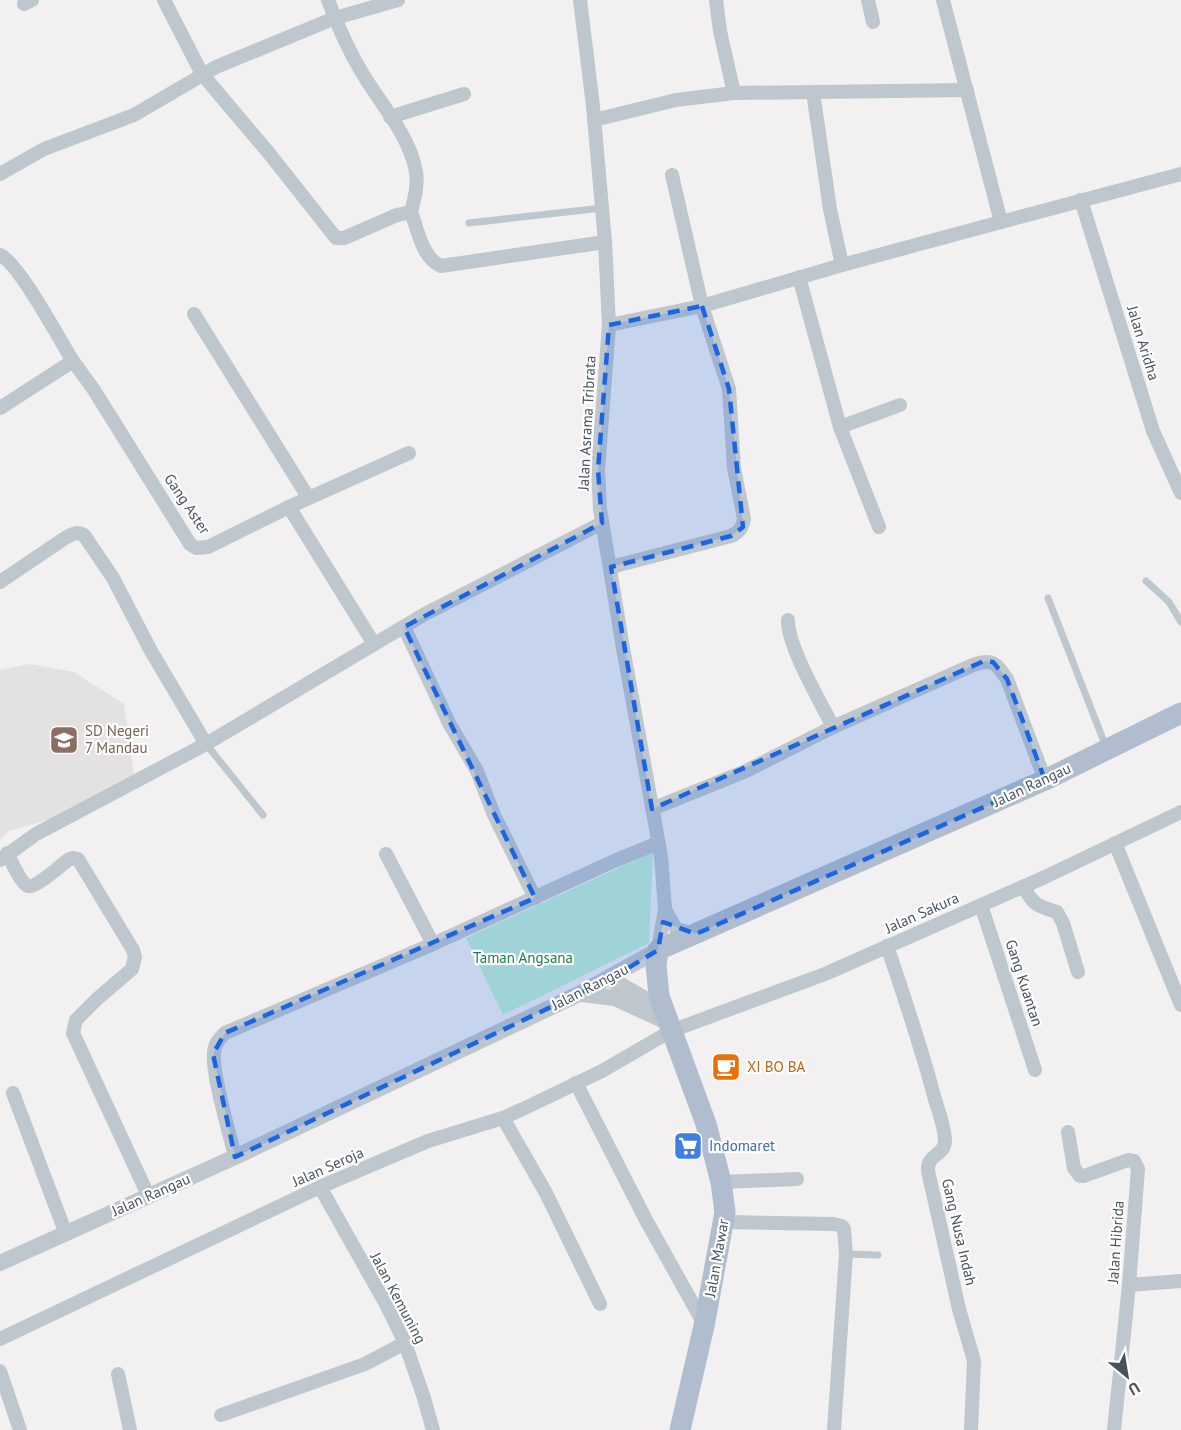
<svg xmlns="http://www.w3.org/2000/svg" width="1181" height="1430" viewBox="0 0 1181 1430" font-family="'PT Sans',sans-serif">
  <rect width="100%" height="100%" fill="#f2f0f0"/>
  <path fill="#e3e1e2" d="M29,664L74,672L124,704L134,776L59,817L8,831L0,840V670Z"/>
  <path fill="#c0efd5" d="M653,852L649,943L503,1015L466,938Z"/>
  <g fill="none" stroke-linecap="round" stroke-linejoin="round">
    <g stroke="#bec6ce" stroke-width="7">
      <path d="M469,223L602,208"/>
      <path d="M1146,581L1169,602L1181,622"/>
      <path d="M1048,598L1106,747"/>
      <path d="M206,744L263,815"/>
      <path d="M846,1254L878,1255"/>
    </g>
    <g stroke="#bec6ce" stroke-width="14">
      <path d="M164,0L202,74L268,152L336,238H344L397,215L411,212C418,230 422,258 441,266L605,242"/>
      <path d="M328,0C337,24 348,49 361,71C379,102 407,132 415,167C419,182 415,197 411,212"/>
      <path d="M580,0L593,106L605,242L609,325L598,470L600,509L623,648L661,856L665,909L658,950"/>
      <path d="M716,0L720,31L734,93"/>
      <path d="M868,0L873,22"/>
      <path d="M24,4L32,0"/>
      <path d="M813,92L830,209L842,265"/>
      <path d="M390,117L464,94"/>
      <path d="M594,120L676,100L734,93L967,90"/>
      <path d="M0,174L44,149L134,115L216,67L335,18L398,0"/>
      <path d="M1081,200L1153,431L1181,493"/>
      <path d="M1001,222L1181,174"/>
      <path d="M0,255C19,263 60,341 73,361"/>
      <path d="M799,277L840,427L900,405"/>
      <path d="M194,314L308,497"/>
      <path d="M609,325L702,306L842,265L1001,222L943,0"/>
      <path d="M0,408L73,361L94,390L190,544L196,548L208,547L289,507L374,644"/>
      <path d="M840,427L879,527"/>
      <path d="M289,507L409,453"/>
      <path d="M611,567L731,536C740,532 742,528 744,519L734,468L729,389L702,306L672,175"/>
      <path d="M0,582L65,538C72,534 77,531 84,535L113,578L151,651L206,744"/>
      <path d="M404,627L449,723L477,771L494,815L535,898"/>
      <path d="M833,727L973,665C993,658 996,663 1007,679L1045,780"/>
      <path d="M652,809L746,771L833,727C821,703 787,645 788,620"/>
      <path d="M1115,843L1181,1005"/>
      <path d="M7,853C11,860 21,884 28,886C35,889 61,865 68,860L73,858L78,859L133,950L135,957L132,969L97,999L76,1020L73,1033L148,1195"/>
      <path d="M386,854L433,944"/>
      <path d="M0,860L36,834L206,744L425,614L602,523"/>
      <path d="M1024,886C1032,905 1038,906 1057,912L1063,923L1078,972"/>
      <path d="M981,905L1035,1070"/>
      <path d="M665,909L676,929L695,934"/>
      <path d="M887,946C904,996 921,1046 934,1096C938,1110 945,1127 945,1141C944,1157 927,1153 928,1171L959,1309L974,1361L971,1430"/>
      <path d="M576,1083L646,1220L704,1324"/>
      <path d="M13,1093L66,1234"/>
      <path d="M503,1118L546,1193L600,1304"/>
      <path d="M1068,1132L1074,1168L1080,1176H1084L1128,1160L1134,1161L1138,1169L1129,1285L1114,1430"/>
      <path d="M235,1157C230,1134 211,1072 214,1052C215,1043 219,1039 225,1033L433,944L614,861L658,843"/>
      <path d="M721,1182L797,1179"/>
      <path d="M320,1187L386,1304L405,1343L424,1398L433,1430"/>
      <path d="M725,1222L834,1224L842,1226L844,1229L846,1254L834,1430"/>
      <path d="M1129,1285L1181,1281"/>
      <path d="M0,1339L320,1187L428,1141L503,1118L525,1108L602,1071L671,1031L825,974L1045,877L1181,812"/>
      <path d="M0,1371L20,1430"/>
      <path d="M118,1374L130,1430"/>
      <path d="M221,1415L365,1364L405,1343"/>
    </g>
    <g stroke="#bec6ce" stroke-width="16">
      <path d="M610,979L659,1007"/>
      <path d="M582,994L615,998L669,1023"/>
      <path d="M0,1263L235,1157L581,993L658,950"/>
    </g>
    <path stroke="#b0bdce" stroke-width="21" d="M680,1430L704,1326L725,1212L721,1182L706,1124L659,996L656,965L658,950L1045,780L1181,713"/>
  </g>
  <path fill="#1c65e0" fill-opacity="0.2" stroke="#1c65e0" stroke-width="4.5" stroke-dasharray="12 8" stroke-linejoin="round" d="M702,306L729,389L743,527L731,536L611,567L652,809L984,661L993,662L1007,679L1045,780L696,934L663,922L658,950L610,979L235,1157L213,1054L225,1033L535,898L404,627L602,523L598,470L609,325Z"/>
  <defs>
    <g id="school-square" transform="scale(1.5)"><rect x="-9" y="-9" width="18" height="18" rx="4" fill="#8d6e63" stroke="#fff"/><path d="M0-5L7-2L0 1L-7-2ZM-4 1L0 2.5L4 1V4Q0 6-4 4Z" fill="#fff"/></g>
    <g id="cafe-square" transform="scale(1.5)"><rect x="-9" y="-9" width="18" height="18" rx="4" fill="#e8710a" stroke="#fff"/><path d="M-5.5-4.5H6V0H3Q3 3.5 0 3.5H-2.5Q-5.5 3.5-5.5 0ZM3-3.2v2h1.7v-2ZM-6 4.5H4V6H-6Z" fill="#fff"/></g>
    <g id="supermarket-square" transform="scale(1.5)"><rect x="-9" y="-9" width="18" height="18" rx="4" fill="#3f7fe0" stroke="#fff"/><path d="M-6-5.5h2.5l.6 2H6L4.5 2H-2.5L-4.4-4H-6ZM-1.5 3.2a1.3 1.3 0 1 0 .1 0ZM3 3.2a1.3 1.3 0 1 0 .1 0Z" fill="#fff"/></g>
  </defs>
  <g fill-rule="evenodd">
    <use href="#school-square" x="64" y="740"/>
    <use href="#cafe-square" x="726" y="1067"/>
    <use href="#supermarket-square" x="688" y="1146"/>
  </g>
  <g text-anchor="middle" stroke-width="4.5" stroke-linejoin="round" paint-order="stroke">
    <g font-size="15" fill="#48525d" stroke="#fff">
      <text transform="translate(1143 343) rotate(73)" y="5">Jalan Aridha</text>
      <text transform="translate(587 423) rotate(-87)" y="5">Jalan Asrama Tribrata</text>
      <text transform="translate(187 504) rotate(56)" y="5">Gang Aster</text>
      <text transform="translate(1032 785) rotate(-25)" y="5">Jalan Rangau</text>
      <text transform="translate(922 913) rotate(-24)" y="5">Jalan Sakura</text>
      <text transform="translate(1024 983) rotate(72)" y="5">Gang Kuantan</text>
      <text transform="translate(590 987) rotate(-27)" y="5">Jalan Rangau</text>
      <text transform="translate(328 1167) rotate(-24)" y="5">Jalan Seroja</text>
      <text transform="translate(151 1195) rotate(-24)" y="5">Jalan Rangau</text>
      <text transform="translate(959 1232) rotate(77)" y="5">Gang Nusa Indah</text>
      <text transform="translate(1116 1242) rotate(-86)" y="5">Jalan Hibrida</text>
      <text transform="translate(717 1258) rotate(-80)" y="5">Jalan Mawar</text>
      <text transform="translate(398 1298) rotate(62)" y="5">Jalan Kemuning</text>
    </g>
    <g font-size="15" fill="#785e54" stroke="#fff" text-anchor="start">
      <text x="85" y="736">SD Negeri<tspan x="85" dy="17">7 Mandau</tspan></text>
    </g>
    <g font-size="15" fill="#197f52" stroke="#fff">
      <text x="523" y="963">Taman Angsana</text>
    </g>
    <g font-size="15" fill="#c56008" stroke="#fff" text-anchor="start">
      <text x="747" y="1072">XI BO BA</text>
    </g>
    <g font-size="15" fill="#366cbe" stroke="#fff" text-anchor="start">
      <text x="709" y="1151">Indomaret</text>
    </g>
  </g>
  <g transform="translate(1127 1376) rotate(150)" stroke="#ffffff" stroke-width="4.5" paint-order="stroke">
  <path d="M0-4.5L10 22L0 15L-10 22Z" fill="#48525d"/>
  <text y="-9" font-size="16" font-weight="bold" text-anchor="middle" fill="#48525d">U</text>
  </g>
</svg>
